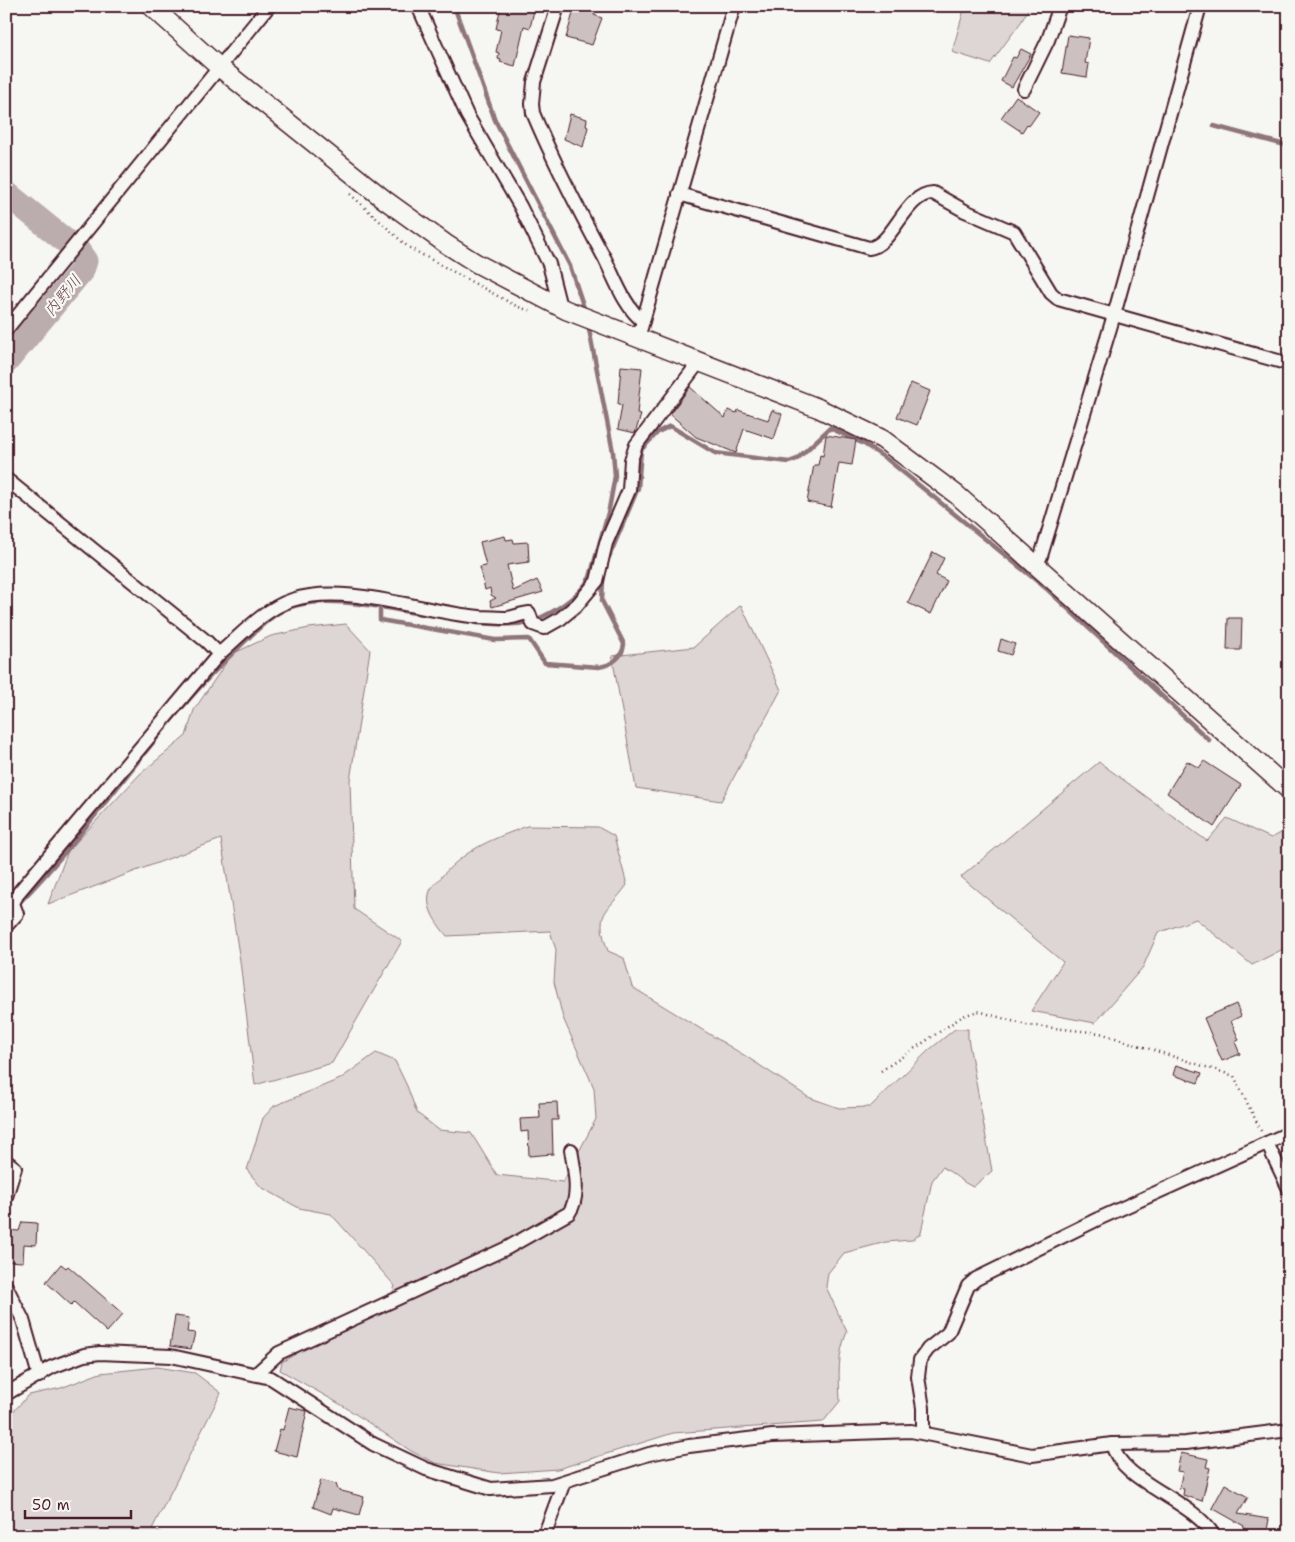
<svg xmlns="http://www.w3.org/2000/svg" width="1295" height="1542" viewBox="0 0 1295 1542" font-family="'Shantell Sans','Klee One',sans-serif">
  <rect width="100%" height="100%" fill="#f6f6f2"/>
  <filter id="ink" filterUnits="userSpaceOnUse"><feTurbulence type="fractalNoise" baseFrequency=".02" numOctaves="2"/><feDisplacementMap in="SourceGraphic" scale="10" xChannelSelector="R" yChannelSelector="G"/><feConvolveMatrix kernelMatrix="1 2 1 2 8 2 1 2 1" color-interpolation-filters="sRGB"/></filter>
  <g filter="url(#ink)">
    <g fill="#ddd6d5" stroke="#947a80">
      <path d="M965,6H1030L1021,22L990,64L952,52Z"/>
      <path d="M741,605L781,690L721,801L636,788L612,656L694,647Z"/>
      <path d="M346,624L370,650L350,781L354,909L402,941L332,1063L255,1085L240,961L221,839L48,904L68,851L140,774L186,736L194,710L232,654L271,636L309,628Z"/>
      <path d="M1099,762L1207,841L1227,818L1271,838L1289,829V946L1252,965L1196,919L1158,933L1143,967L1095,1023L1031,1011L1063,962L961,877Z"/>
      <path d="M527,826L598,827L614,836L627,885C606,914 594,912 608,951L624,958L632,987L747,1057L808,1097L839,1108L870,1107L929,1050L955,1029H968V1038L992,1171L973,1187C961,1182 954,1173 942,1167L932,1181L921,1233L912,1240L886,1242L844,1253L828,1273L826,1287L847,1332C837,1354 839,1377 840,1401L823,1422L673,1433L558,1469L499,1473L435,1463L411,1451L345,1407L280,1370L282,1362L391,1297L395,1286L331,1214L299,1208L261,1187L247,1170L263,1118L274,1106L340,1079L376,1053L395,1061L407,1086L417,1113L439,1130L471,1133L497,1175L563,1182L596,1119L594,1088L563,1018L554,982L556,950L550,931L447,936C437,924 424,907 430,891C432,886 439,880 442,876C467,848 493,839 527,826Z"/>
      <path d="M157,1367L195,1373L221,1393L152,1529L170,1536H13L6,1529V1419L29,1395L61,1388L100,1373Z"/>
    </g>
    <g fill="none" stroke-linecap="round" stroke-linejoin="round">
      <g stroke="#8e747a" stroke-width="4.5">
        <path d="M454,6L495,120L570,266L585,311"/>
        <path d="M1214,126L1289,146"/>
        <path d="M609,557L638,488L641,450L658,432L670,426L715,453L789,462L797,459L830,428L864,444L888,460L1048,590L1209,740"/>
        <path d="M380,607V620L495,640L529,639L545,663L599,667C612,665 623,657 624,644L602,601L603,579"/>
        <path d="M476,623C492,624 507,626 523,623C546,619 580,597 590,577L609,509L615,476L613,452L588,324"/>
        <path d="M18,904C96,825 155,728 235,651C249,638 270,615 288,608C328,593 386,609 427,615"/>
      </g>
      <path stroke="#bbadae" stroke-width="25" d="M6,193L78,251L85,261L82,270L6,362"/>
    </g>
    <g fill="#ccc1c0" stroke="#4a1f2b">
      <path d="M501,6H535L530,28L524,26L515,66L500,62L501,60L498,59L499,53L496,52L501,30L496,29Z"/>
      <path d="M575,6H597L594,15L602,18L592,45L566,38Z"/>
      <path d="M1068,35L1089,38L1085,63L1089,64L1087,77L1062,73Z"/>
      <path d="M1021,49L1031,54L1012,87L1001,81L1013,57L1016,58Z"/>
      <path d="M1016,96L1039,112L1029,126L1027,124L1022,132L1001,118Z"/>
      <path d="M570,114L587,119L586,126L588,127L583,147L564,139Z"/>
      <path d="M621,366L642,368L637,414L641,415L635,433L618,429L622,405L618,404Z"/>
      <path d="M911,383L930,391L917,425L897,417Z"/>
      <path d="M690,387L725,418L728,410L737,413L738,410L768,420L772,410L782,414L774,439L744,429L736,453L696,437L670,414Z"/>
      <path d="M826,435L856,440L852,465L839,463L831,507L807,502L814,465H818L820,455L823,456Z"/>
      <path d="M505,536L506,540L513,539L514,543L528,542L529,562L507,565L513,591L537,580L543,592L492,607L490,601L496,598L491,595L490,588L485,590L480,567L486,566L480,542Z"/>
      <path d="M933,552L944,558L936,575L947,581L931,614L908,603Z"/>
      <path d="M1228,618H1242L1241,650H1227Z"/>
      <path d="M1001,639L1015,644L1011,655L998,651Z"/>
      <path d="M1187,761L1199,768L1204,761L1241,785L1214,827L1167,793Z"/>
      <path d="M1236,1004L1241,1016L1231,1021L1239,1040L1235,1042L1240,1054L1222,1061L1204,1018Z"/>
      <path d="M1176,1065L1202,1073L1198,1083L1173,1075Z"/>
      <path d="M557,1102L558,1120H552L553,1154L529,1156L528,1131L521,1132L520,1119L540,1118L539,1103Z"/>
      <path d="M22,1222L37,1223L36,1245L24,1244L23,1262L6,1261V1230L19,1231Z"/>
      <path d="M61,1264L66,1268L68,1266L123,1314L107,1332L74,1302L71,1305L46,1282Z"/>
      <path d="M175,1316L189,1318L187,1332L195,1333L191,1349L170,1346Z"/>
      <path d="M289,1407L307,1411L297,1457L274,1451L280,1429L283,1430Z"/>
      <path d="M1181,1453L1208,1459L1206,1467L1210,1468L1202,1501L1183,1495L1184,1489L1179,1488L1183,1472L1177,1471Z"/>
      <path d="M321,1480L336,1484L338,1490L364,1497L359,1515L333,1508L331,1514L313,1507Z"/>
      <path d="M1225,1484L1248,1497L1238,1514L1269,1519L1266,1536H1242L1244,1526L1212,1508Z"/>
    </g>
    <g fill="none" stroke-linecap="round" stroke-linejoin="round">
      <g stroke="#4a1f2b" stroke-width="16">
        <g id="street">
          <path d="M418,6L467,115L520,206L549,264L560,307"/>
          <path d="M558,6L534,82L532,104L533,113C554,163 579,211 605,259C615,279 625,308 643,321"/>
          <path d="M1024,89L1048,40L1060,6"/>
          <path d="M679,194L869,248C894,245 904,194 933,193L965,211L1014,232L1051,293L1058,299L1289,364"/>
          <path d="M641,328L734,6"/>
          <path d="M6,330L269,6"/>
          <path d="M6,479L206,641L219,654"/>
          <path d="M1036,565L1041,556L1114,315L1200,6"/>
          <path d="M6,926L17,914L13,903L19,892L219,654C241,635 264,609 292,600C346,582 424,613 480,617C489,617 498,618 507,618C514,617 521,614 529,613L533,624L544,628L560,619L577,605L597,581L606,543L629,490L631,460L636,445L699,362"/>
          <path d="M1267,1143L1289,1189"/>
          <path d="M6,1161L15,1168L6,1197"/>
          <path d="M6,1286L23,1320L39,1376"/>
          <path d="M256,1374L279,1353L507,1248L569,1213C581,1196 574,1169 571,1150"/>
          <path d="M6,1394L52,1367L84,1355L100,1353L171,1356L271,1378L373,1444L426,1469L491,1489L552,1485L649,1454L689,1446L772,1436L911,1431L1032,1455L1112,1444L1186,1443L1289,1430"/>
          <path d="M923,1432V1408L918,1377L920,1360L928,1349L948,1333L968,1286L976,1279L1098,1219L1289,1133"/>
          <path d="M1112,1444C1121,1483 1193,1499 1214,1536"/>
          <path d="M544,1536L564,1482"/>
        </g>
      </g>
      <g stroke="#4a1f2b" stroke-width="21">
        <path id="secondary" d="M151,6L219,67L385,200L446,244L476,263L566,310L818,408L882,439L957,495L1289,790"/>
      </g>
      <g stroke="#4a1f2b" stroke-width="2.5" stroke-dasharray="1 4" stroke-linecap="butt">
        <path d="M350,194L408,247L516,306L533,312"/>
        <path d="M881,1071L963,1016L978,1011L1026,1025L1100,1033L1234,1076L1261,1131"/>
      </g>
      <use href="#street" stroke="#f6f6f2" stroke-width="12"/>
      <use href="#secondary" stroke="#f6f6f2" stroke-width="18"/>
    </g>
  </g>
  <g text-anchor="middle" stroke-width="4.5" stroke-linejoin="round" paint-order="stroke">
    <g font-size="16" font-style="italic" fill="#6c4a52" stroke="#f6f6f2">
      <text transform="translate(62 295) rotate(-50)" y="6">内野川</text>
    </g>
  </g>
  <rect width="1295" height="1542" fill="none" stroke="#f6f6f2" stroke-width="25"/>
  <rect x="12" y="12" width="1270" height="1517" fill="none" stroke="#4a1f2b" stroke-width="2" filter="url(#ink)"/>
  <path d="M25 1510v8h106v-8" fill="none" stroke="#4a1f2b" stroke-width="2.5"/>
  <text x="32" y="1510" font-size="15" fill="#4a1f2b" stroke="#f6f6f2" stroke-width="4" paint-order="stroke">50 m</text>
</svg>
